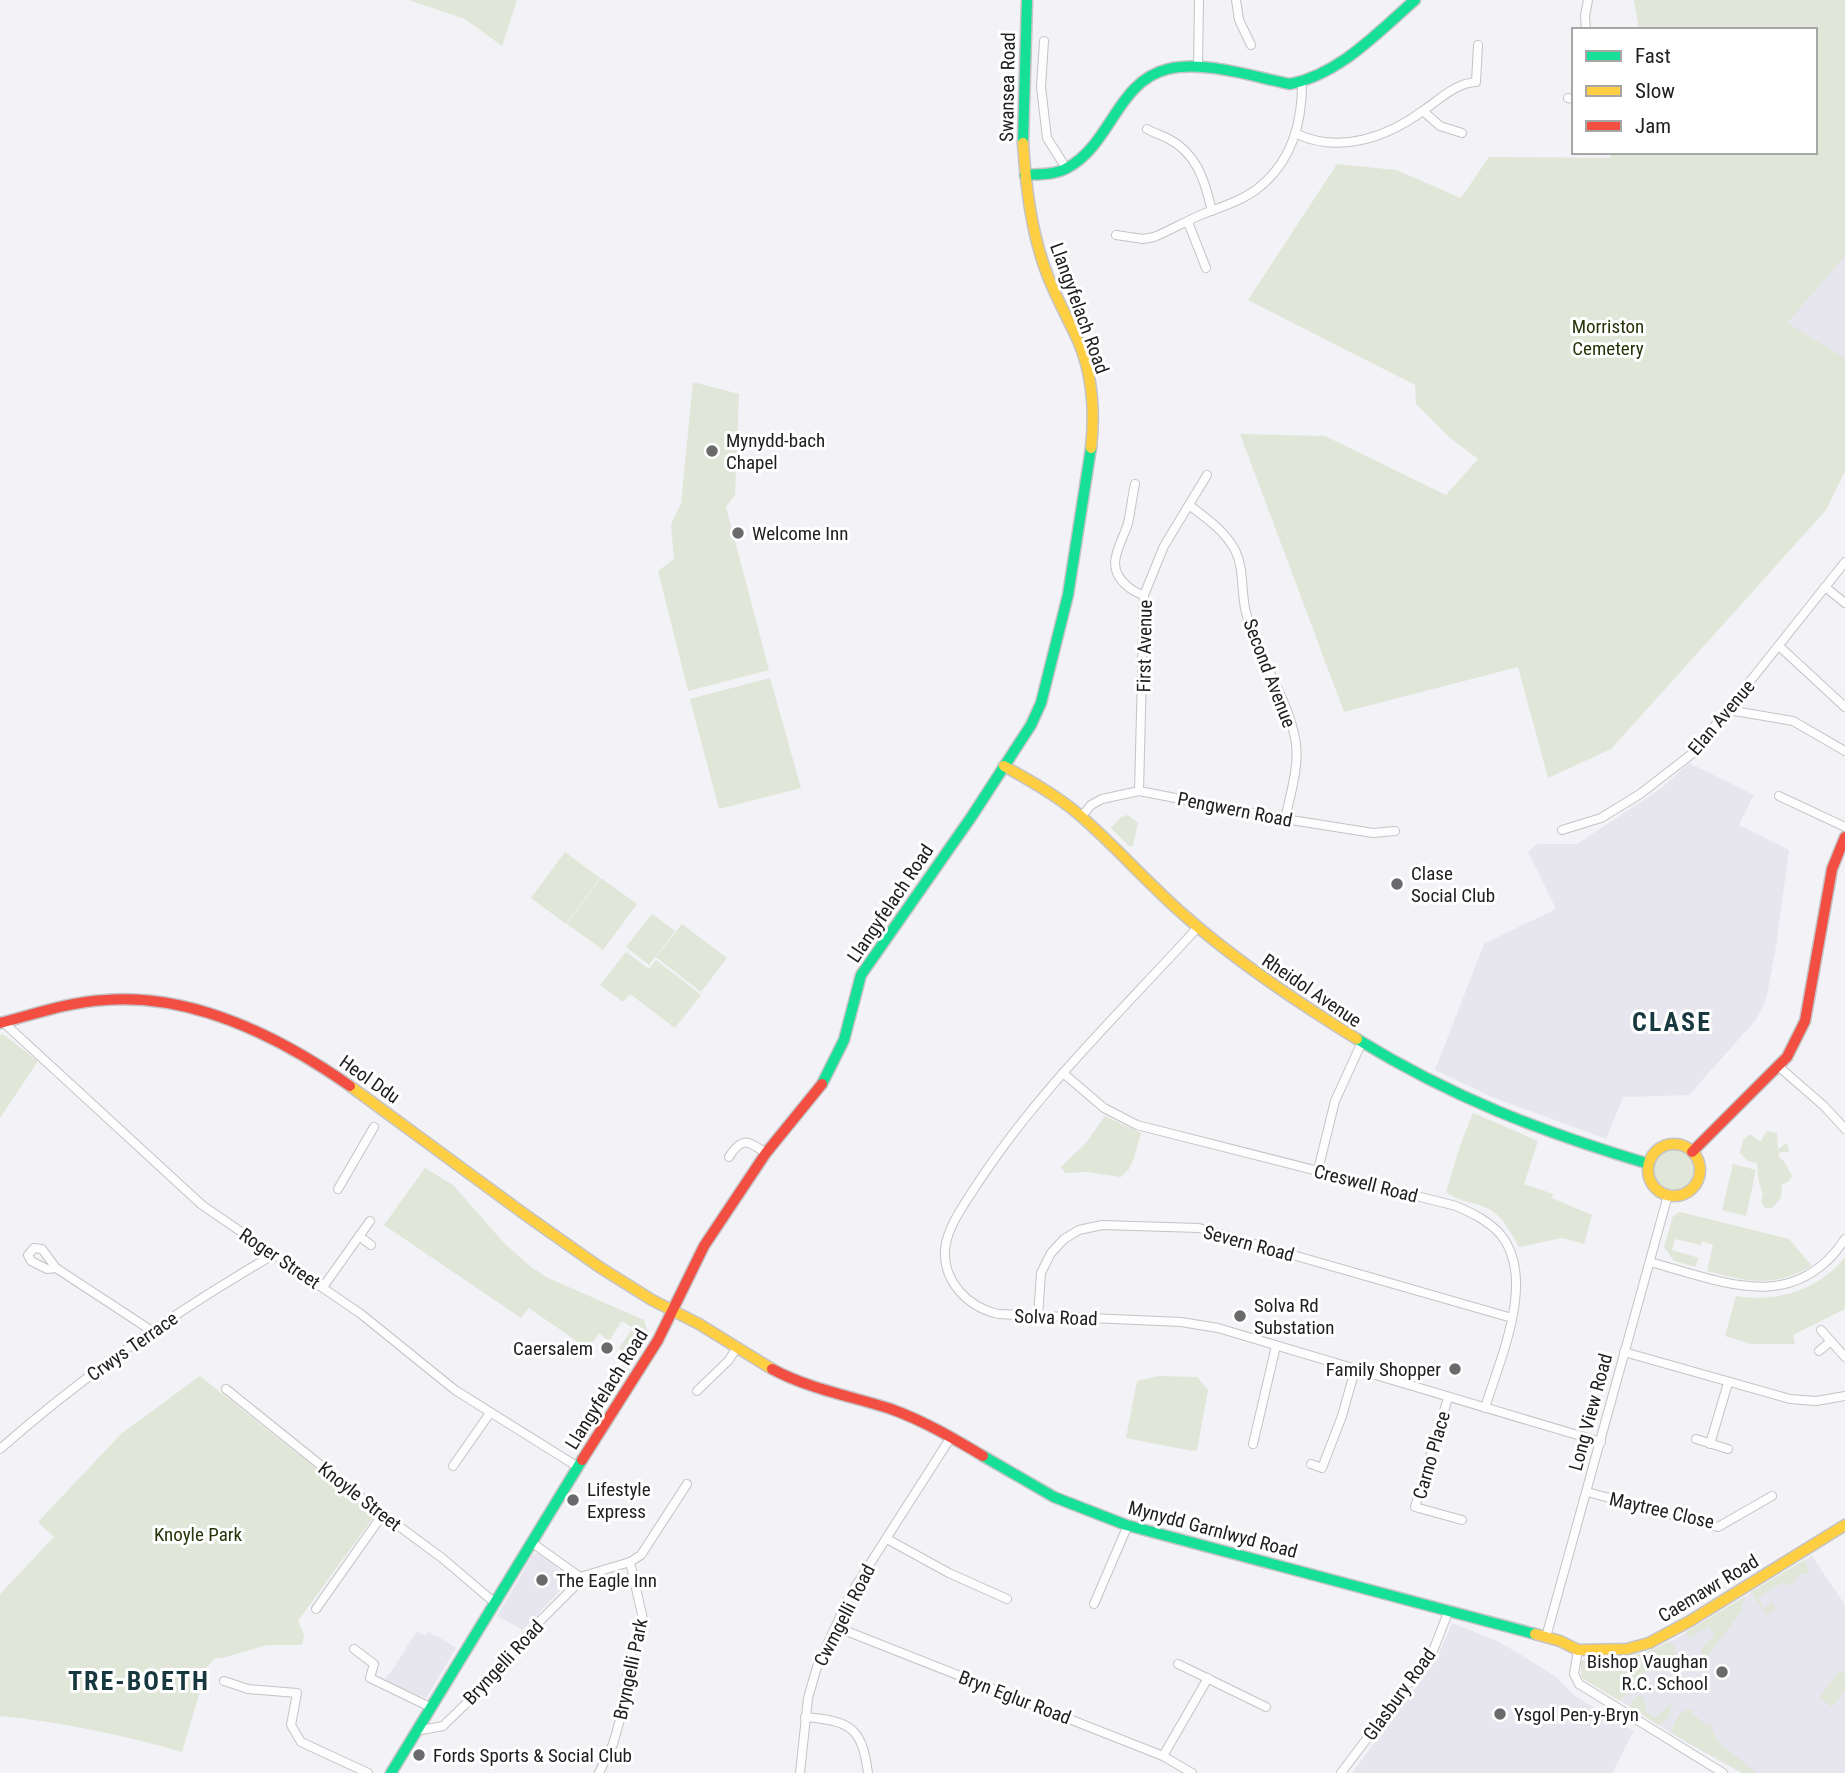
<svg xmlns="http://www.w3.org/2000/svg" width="1845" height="1773" viewBox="0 0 1845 1773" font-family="'Roboto Condensed',sans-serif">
  <rect width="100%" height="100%" fill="#f3f2f6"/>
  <g fill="#e7e5ee">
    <path d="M1845,256V358L1786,323Z"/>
    <path d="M1689,763L1754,795L1739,825L1789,850L1776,947L1766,1000L1755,1021L1689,1095L1623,1097L1606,1139L1492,1097L1435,1070L1484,944L1556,909L1528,852L1537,844H1577L1660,789Z"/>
    <path d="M537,1553L554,1564L569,1581L523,1630L497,1616L532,1556Z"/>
    <path d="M1812,1556L1845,1605V1773H1742L1682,1740L1605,1691L1642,1654L1675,1639Z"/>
    <path d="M1452,1623L1497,1641L1518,1653L1556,1677L1575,1696L1634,1731L1612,1773H1352L1437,1658Z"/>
    <path d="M417,1631L425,1636L428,1632L434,1636L435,1635L456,1648L426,1698L383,1681L393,1669Z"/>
  </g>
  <g fill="#e0e6d8">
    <path d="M409,0H517L502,46L465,19Z"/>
    <path d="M1634,0H1845V256L1787,323L1845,358V471L1826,510L1611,749L1548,778L1518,667L1344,712L1240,434L1325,436L1446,495L1478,459L1449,437L1416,404L1415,385L1248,300L1337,164L1396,170L1461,198L1489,157L1610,158L1612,152H1815V30H1639Z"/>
    <path d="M693,382L739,394L735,495L726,507L769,670L688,691L658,571L674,559L671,524L681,504Z"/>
    <path d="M770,678L801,788L719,809L690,699Z"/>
    <path d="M1128,815L1138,823L1133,846H1129L1111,828L1121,817Z"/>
    <path d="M565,852L600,878L566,924L531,898Z"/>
    <path d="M601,878L637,904L603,950L567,924Z"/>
    <path d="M652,914L675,931L649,965L626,947Z"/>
    <path d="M682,924L727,958L701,992L656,957Z"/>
    <path d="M626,952L649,969L656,960L701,995L675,1028L630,994L623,1002L600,985Z"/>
    <path d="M3,1034L38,1061L0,1118V1035Z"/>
    <path d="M1473,1113L1538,1141L1524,1184L1553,1194L1552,1198L1592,1215L1584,1244L1562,1238L1519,1247C1511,1233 1502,1215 1487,1208C1474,1202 1460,1202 1446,1192L1460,1146Z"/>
    <path d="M1105,1116L1141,1133L1134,1158L1129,1169L1121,1177L1087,1172L1065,1173L1061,1167L1086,1143Z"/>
    <path d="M1767,1131L1777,1133L1778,1149L1785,1144L1788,1145L1789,1152H1780L1778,1157L1784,1161L1792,1176L1788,1182L1782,1184L1781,1198L1772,1208H1765L1761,1202L1763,1194C1758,1183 1758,1174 1757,1163L1748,1161L1740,1153L1743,1140L1750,1134L1760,1142Z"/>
    <circle cx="1675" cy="1170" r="21"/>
    <path d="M1733,1164L1756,1170L1746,1216L1722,1210Z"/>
    <path d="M425,1168L453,1185L504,1243L531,1267L548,1278L644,1320L648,1333L626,1375L618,1371L629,1355L619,1348L633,1328L622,1321L609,1341L599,1333L588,1349L529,1308L521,1318L384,1225Z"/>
    <path d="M1680,1212L1789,1239L1812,1266C1772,1288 1749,1282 1707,1271L1713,1245L1702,1241L1701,1245L1675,1239L1672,1250L1699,1258L1695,1267L1674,1261L1664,1247L1673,1216Z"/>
    <path d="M1845,1257V1309L1793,1335L1795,1344H1751L1725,1336L1736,1296C1777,1303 1819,1290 1845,1257Z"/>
    <path d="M200,1376L375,1515L298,1621L304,1635L302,1645H267L222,1658H215L207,1667L182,1752C123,1735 62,1722 0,1716V1594L54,1537L38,1522L122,1433Z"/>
    <path d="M1159,1376L1197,1377L1208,1390L1197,1450L1192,1451L1126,1438L1137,1381Z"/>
    <path d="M1804,1560L1809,1568L1808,1574H1800L1790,1586L1783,1582L1758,1598L1764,1608L1773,1602L1775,1608L1774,1611L1766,1615L1751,1592Z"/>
    <path d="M1744,1597L1746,1600L1741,1607L1743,1609L1706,1658L1700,1650L1715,1635L1708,1626L1690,1638L1686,1632Z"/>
    <path d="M1669,1642L1675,1647L1676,1655L1672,1659L1643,1674L1620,1701L1582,1678L1580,1663L1588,1655L1642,1654Z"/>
    <path d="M1840,1670L1845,1674V1690L1832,1707L1819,1698Z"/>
    <path d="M1639,1695L1643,1697L1647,1712L1654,1718L1673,1702L1667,1720L1658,1725L1629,1706Z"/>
    <path d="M1689,1709L1694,1711L1692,1714L1707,1725L1709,1722L1718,1742L1757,1773H1742L1670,1732L1680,1713Z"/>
  </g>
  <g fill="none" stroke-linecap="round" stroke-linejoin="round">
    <g stroke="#c4c3c6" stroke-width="10">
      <g id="street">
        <path d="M1236,0L1239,20L1251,45"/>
        <path d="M1586,30L1585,16L1588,0"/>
        <path d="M1044,41L1041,87L1047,138L1066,168"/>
        <path d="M1198,68L1199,0"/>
        <path d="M1568,98L1574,99"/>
        <path d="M1423,111L1440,126L1462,133"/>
        <path d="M1147,129C1154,133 1161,135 1167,138C1197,153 1205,181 1212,211"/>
        <path d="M1297,134C1340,154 1388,137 1424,110C1440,99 1456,83 1476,82L1478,45"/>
        <path d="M1188,222L1206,268"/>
        <path d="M1116,235L1143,239L1154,237C1171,230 1186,221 1203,214C1221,207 1241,201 1257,189C1291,163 1302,125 1302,84"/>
        <path d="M1135,484C1132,497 1131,510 1128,523C1122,544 1104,565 1125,584C1131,590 1136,593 1144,595"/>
        <path d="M1189,505C1206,518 1224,530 1235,550C1244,568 1241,588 1245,608C1255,656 1289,696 1296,744C1299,767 1290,796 1285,819"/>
        <path d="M1825,587L1845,603"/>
        <path d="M1779,646L1845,707"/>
        <path d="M1728,710L1793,721L1845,751"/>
        <path d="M1139,791L1144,595L1164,546L1207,475"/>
        <path d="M1779,796L1845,827"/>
        <path d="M1082,816L1091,805L1102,799L1139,791L1285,819L1373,833L1395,831"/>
        <path d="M1562,830L1601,818L1640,794L1693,753L1845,562"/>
        <path d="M1198,927C1120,1013 1035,1093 972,1192C961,1209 947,1229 945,1249C943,1282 968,1307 998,1314L1181,1322L1218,1328L1601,1442"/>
        <path d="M3,1022L202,1205L361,1314L455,1390L578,1467"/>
        <path d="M1778,1066L1824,1106L1845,1129"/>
        <path d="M1063,1073L1104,1108L1137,1125L1456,1206C1472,1213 1489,1221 1501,1235C1537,1280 1499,1361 1485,1408"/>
        <path d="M729,1157C742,1136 748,1141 766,1153"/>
        <path d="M1318,1170L1335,1101L1361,1044"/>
        <path d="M338,1189L374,1127"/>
        <path d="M359,1236L371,1245"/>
        <path d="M34,1248L42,1249L56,1268L47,1269L31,1261L28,1255Z"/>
        <path d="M1650,1262C1721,1281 1794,1316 1845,1239"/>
        <path d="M56,1268L152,1331"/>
        <path d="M323,1287L370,1221"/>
        <path d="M1038,1316L1041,1273L1051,1253L1064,1239L1079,1230L1102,1225L1199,1228L1512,1318"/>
        <path d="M1821,1330L1845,1357"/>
        <path d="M1819,1351L1831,1341"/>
        <path d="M1624,1352L1790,1399L1816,1401L1845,1396"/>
        <path d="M226,1389L369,1504L442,1558L495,1603"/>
        <path d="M697,1391L729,1360L737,1347"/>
        <path d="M1448,1398L1415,1507L1462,1520"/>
        <path d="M1696,1439L1728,1449"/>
        <path d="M1253,1444L1276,1346"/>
        <path d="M1710,1444L1728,1383"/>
        <path d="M0,1449C84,1375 176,1311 273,1255"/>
        <path d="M1311,1464L1322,1468L1342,1416L1355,1370"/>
        <path d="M453,1466L490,1413"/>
        <path d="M1587,1492L1718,1527L1772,1496"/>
        <path d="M887,1539L949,1573L1007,1599"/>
        <path d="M531,1542L580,1577L630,1562L641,1555L687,1484"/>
        <path d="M1094,1604L1128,1525"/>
        <path d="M316,1609L383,1514"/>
        <path d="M836,1627L1163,1756L1192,1773"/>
        <path d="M1546,1637L1668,1195"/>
        <path d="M354,1649L374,1664L370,1678L430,1707"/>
        <path d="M1578,1650L1574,1674L1579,1684L1723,1773"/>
        <path d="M1178,1664L1266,1707"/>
        <path d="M224,1681L248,1689L297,1693L291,1725L301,1742L368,1773"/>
        <path d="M805,1717C849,1721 862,1726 868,1773"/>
        <path d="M416,1731L443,1726L484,1686L540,1621L573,1588L580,1577"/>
        <path d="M1163,1756L1208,1678"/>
        <path d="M599,1773L613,1744L621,1716L630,1659L643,1619L630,1562"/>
        <path d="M800,1773L808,1698L817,1667L850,1595L951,1437"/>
        <path d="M1341,1773L1433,1651L1449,1610"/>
      </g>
    </g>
    <g stroke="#c4c3c6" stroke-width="13">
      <g id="fast">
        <path d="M1023,143L1027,0"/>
        <path d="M1025,175C1039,174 1055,175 1067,168C1111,145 1117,81 1168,69C1204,60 1254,77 1290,84C1340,74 1378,32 1415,0"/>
        <path d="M1357,1039C1453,1098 1542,1132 1649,1164"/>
        <path d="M822,1084L844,1040L861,975L972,816L1031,725L1041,703L1068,595L1091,448"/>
        <path d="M983,1456L1054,1497L1126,1525L1535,1634"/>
        <path d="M391,1773L582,1460"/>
      </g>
    </g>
    <g stroke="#c4c3c6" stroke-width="13">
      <g id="slow">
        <path d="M1023,143C1026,187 1031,232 1047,274C1056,298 1069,320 1079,343C1093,377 1095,412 1091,448"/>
        <path d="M1004,766C1029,780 1054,794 1076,812C1114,844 1146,882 1184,915C1237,962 1297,1002 1357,1039"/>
        <path d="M350,1086L527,1216L601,1268L652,1300L699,1324L772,1369"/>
        <circle cx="1674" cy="1170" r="26"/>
        <path d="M1535,1634L1560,1641L1578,1650L1627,1649L1649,1643L1690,1621L1845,1525"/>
      </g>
    </g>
    <g stroke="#c4c3c6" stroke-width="13">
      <g id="jam">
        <path d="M0,1023C35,1014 69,1002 105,1000C193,993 280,1037 350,1086"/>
        <path d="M1692,1152L1787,1057L1805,1021L1832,869L1845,837"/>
        <path d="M772,1369C809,1389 851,1396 891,1409C924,1421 953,1438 983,1456"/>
        <path d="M582,1460L658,1340L704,1246L766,1153L822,1084"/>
      </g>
    </g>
    <use href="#street" stroke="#fdfdfe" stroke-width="8"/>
    <use href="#fast" stroke="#16e098" stroke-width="10"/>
    <use href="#slow" stroke="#ffcf43" stroke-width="10"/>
    <use href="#jam" stroke="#f24e42" stroke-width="10"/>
  </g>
  <g fill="#6a6a6c" stroke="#fff" stroke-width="2.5">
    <circle cx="712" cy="451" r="7"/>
    <circle cx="738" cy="533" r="7"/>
    <circle cx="1397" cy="884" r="7"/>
    <circle cx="1240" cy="1316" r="7"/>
    <circle cx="607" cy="1348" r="7"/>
    <circle cx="1455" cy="1369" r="7"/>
    <circle cx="573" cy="1500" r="7"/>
    <circle cx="542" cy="1580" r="7"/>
    <circle cx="1722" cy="1672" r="7"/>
    <circle cx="1500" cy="1714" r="7"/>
    <circle cx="419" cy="1755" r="7"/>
  </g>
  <g text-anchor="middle" stroke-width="6" stroke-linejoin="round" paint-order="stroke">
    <g font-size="19" fill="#202022" stroke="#fff">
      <text transform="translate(1007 87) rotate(-89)" y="7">Swansea Road</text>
      <text transform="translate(1080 308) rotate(70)" y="7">Llangyfelach Road</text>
      <text transform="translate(1144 646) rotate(-89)" y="7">First Avenue</text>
      <text transform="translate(1270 673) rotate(69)" y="7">Second Avenue</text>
      <text transform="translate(1721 717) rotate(-50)" y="7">Elan Avenue</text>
      <text transform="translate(1235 809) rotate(11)" y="7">Pengwern Road</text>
      <text transform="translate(890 903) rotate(-56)" y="7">Llangyfelach Road</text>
      <text transform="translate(1312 990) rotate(34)" y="7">Rheidol Avenue</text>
      <text transform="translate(370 1079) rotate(35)" y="7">Heol Ddu</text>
      <text transform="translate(1366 1183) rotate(14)" y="7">Creswell Road</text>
      <text transform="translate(1249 1243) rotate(15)" y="7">Severn Road</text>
      <text transform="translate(280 1258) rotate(34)" y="7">Roger Street</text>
      <text transform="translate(1056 1317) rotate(2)" y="7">Solva Road</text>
      <text transform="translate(132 1346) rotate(-35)" y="7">Crwys Terrace</text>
      <text transform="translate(606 1389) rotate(-58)" y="7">Llangyfelach Road</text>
      <text transform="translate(1590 1412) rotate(-75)" y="7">Long View Road</text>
      <text transform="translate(1431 1455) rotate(-74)" y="7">Carno Place</text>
      <text transform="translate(360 1496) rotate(38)" y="7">Knoyle Street</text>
      <text transform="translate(1662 1510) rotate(13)" y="7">Maytree Close</text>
      <text transform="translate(1213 1529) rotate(15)" y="7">Mynydd Garnlwyd Road</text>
      <text transform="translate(1708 1588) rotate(-31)" y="7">Caemawr Road</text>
      <text transform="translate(844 1615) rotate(-63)" y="7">Cwmgelli Road</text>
      <text transform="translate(503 1662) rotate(-47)" y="7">Bryngelli Road</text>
      <text transform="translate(630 1669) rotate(-78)" y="7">Bryngelli Park</text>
      <text transform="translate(1399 1694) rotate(-54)" y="7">Glasbury Road</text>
      <text transform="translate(1015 1697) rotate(21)" y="7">Bryn Eglur Road</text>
    </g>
    <g font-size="19" fill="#263409" stroke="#fff">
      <text x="1608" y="333">Morriston<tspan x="1608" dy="22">Cemetery</tspan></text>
      <text x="198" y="1541">Knoyle Park</text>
    </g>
    <g font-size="19" fill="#202022" stroke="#fff" text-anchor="start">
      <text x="726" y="447">Mynydd-bach<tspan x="726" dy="22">Chapel</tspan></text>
      <text x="752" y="540">Welcome Inn</text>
      <text x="1411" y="880">Clase<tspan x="1411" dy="22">Social Club</tspan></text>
      <text x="1254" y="1312">Solva Rd<tspan x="1254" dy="22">Substation</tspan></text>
      <text x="593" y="1355" text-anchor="end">Caersalem</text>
      <text x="1441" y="1376" text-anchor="end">Family Shopper</text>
      <text x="587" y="1496">Lifestyle<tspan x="587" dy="22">Express</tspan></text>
      <text x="556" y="1587">The Eagle Inn</text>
      <text x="1708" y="1668" text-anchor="end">Bishop Vaughan<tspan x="1708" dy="22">R.C. School</tspan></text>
      <text x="1514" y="1721">Ysgol Pen-y-Bryn</text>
      <text x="433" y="1762">Fords Sports &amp; Social Club</text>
    </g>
    <g font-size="26" font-weight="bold" letter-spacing="2" fill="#17383f" stroke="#fff">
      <text x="1672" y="1031">CLASE</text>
      <text x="139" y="1690">TRE-BOETH</text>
    </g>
  </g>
  <rect x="1572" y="28" width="245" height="126" fill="#ffffff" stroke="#a6a6a7" stroke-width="2"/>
  <rect x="1586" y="51" width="35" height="10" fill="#16e098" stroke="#a6a6a7" stroke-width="2"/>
  <text x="1635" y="63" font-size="21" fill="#202022">Fast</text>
  <rect x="1586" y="86" width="35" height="10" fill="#ffcf43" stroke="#a6a6a7" stroke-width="2"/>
  <text x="1635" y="98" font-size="21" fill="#202022">Slow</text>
  <rect x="1586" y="121" width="35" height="10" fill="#f24e42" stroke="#a6a6a7" stroke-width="2"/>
  <text x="1635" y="133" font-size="21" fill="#202022">Jam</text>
</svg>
